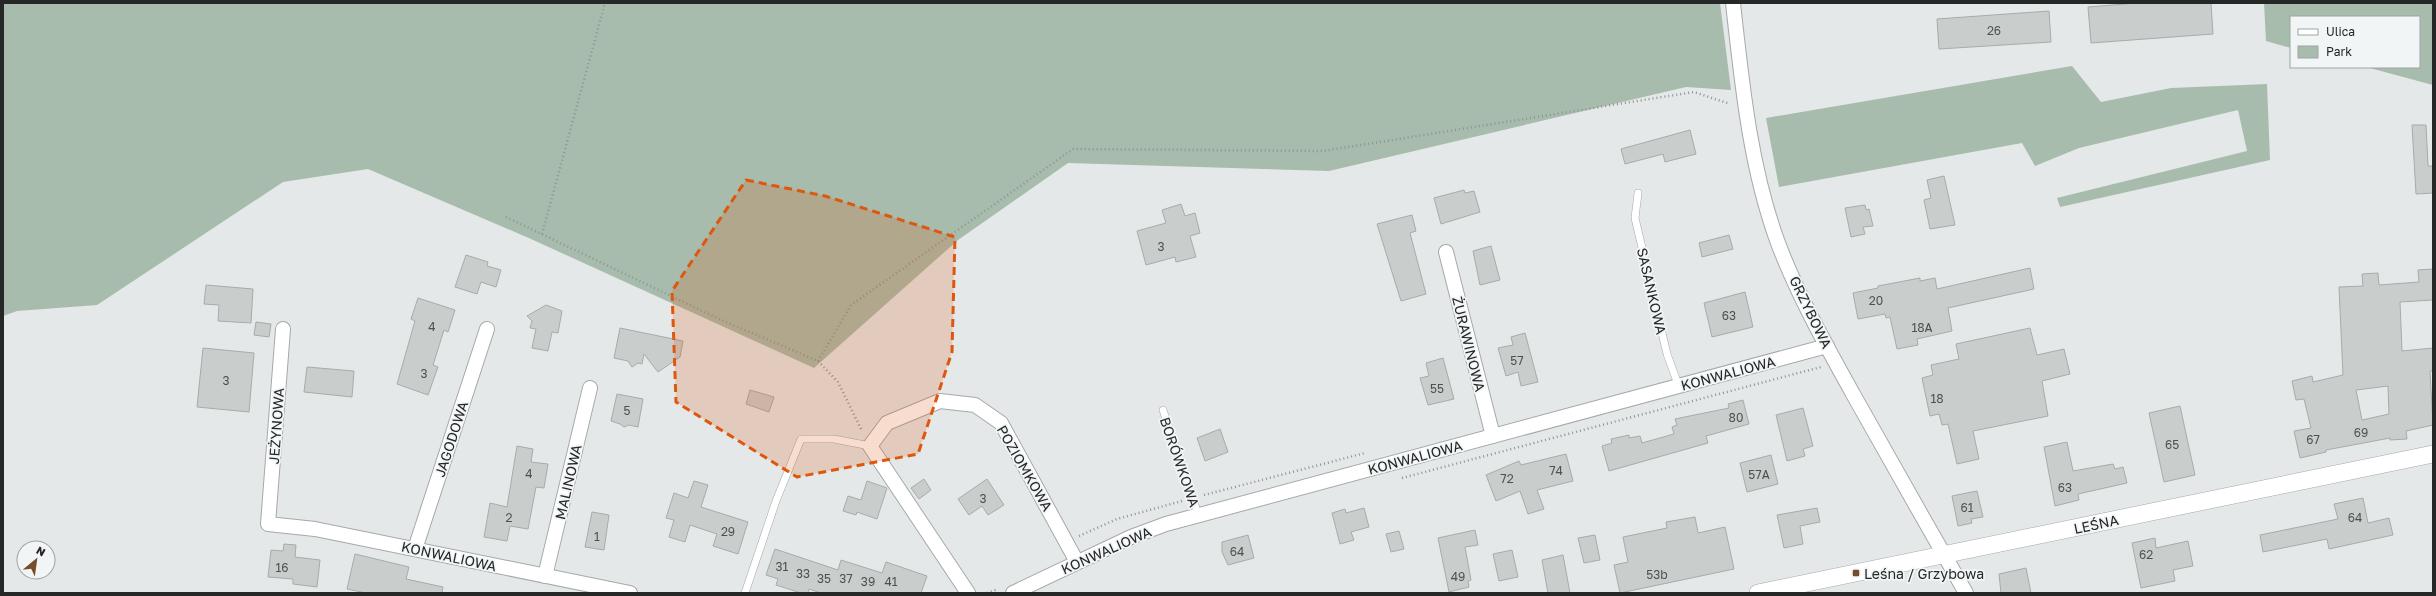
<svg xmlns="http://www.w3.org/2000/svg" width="2436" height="596" font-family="'Golos Text',sans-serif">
<rect width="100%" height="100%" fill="#e4e8e9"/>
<g fill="#a7bcac">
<polygon points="3,3 1720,3 1731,90 1686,87 1329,171 1068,163 958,240 814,368 531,239 368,169 283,182 97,305 17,311 3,316"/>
<polygon points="2264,3 2433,3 2433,85 2366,67 2419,67 2419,17 2291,17 2291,48 2266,41"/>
<polygon points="2072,66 2101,102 2171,88 2267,84 2270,160 2060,207 2057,198 2247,151 2238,110 2079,148 2035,166 2022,143 1779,187 1766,118"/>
</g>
<g fill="#c9cdcc" stroke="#a7abaa" fill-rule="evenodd">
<polygon points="2137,3 2211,3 2213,34 2091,43 2088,7"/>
<polygon points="2049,11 2051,42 1939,49 1937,19"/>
<polygon points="2412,125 2426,125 2428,166 2433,166 2433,193 2416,194"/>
<polygon points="1690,130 1696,154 1665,162 1663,154 1625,164 1621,149"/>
<polygon points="1944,176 1955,225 1930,229 1924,200 1931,198 1927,180"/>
<polygon points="1464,190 1465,193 1474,191 1480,212 1441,224 1434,198"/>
<polygon points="1181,204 1185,216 1195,213 1200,233 1190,236 1196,257 1176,262 1175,257 1146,265 1137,231 1166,223 1162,210"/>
<polygon points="1865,205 1866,210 1869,209 1873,226 1863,227 1865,234 1851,237 1845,208"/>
<polygon points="1412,215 1416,231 1410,233 1426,294 1401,301 1377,224"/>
<polygon points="1729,235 1733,249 1702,257 1699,243"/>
<polygon points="1491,246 1500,280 1480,285 1473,251"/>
<polygon points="466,255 488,262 487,266 501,270 496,287 481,282 477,294 455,287"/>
<polygon points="2030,268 2034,289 1948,308 1952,331 1917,339 1918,345 1897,349 1890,317 1886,318 1885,314 1858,319 1853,293 1878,288 1878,286 1920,278 1920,281 1935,278 1937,289"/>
<path d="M2433 269V300L2400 302 2402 351 2433 348V371H2430L2433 425 2406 431 2407 439 2390 440V438L2326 450V452L2300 458 2294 431 2311 428 2304 399 2296 400 2292 381 2312 376 2313 382 2343 375 2339 287 2363 286 2362 274 2378 273 2379 285 2419 282 2418 270ZM2388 386 2389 414 2362 420 2356 390Z"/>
<polygon points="206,285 253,289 251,323 218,321 219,305 204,304"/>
<polygon points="1745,292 1753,327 1712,337 1704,303"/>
<polygon points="418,298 455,310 448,332 444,330 433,365 438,367 428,395 397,384 415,321 411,319"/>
<polygon points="546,305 562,311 558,333 552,332 548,351 532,348 536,329 530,328 532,321 527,316"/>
<polygon points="256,322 271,324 269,337 254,335"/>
<polygon points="620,328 683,341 680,357 658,372 644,354 642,364 638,363 632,367 628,361 614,358"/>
<polygon points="2030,328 2037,355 2064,349 2070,374 2042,381 2048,416 1973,431 1979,459 1957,464 1948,424 1942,425 1939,414 1930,416 1922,378 1933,375 1931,365 1959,359 1956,344"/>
<polygon points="1525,333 1538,382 1521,386 1518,372 1506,376 1498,348 1513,345 1511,337"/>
<polygon points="203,348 254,353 249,412 197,407"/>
<polygon points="1443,358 1454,399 1428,405 1420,378 1429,376 1426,363"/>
<polygon points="307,367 354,371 352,397 304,392"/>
<polygon points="750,390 774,397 769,412 746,404"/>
<polygon points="617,394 643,399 638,427 629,425 624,427 620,424 611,421"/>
<polygon points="1743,400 1749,424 1706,436 1708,443 1609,471 1602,446 1612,443 1611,439 1629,435 1629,438 1640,436 1642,443 1674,434 1672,427 1677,425 1675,419 1729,408 1728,404"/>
<polygon points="2180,406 2195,475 2164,482 2149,413"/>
<polygon points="1803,408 1813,446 1803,449 1805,456 1787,461 1776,415"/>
<polygon points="1220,429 1228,452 1205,461 1197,438"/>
<polygon points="2067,442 2073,471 2113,464 2115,469 2123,467 2127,483 2078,494 2079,500 2055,506 2044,447"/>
<polygon points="517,446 533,449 531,462 548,464 544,488 536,487 528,529 510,526 507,541 484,537 490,503 507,507"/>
<polygon points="1566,454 1573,481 1537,490 1544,509 1528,514 1520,491 1496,501 1486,475 1519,461 1521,465"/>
<polygon points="1771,455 1778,484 1747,492 1740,463"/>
<polygon points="924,479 931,490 919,499 911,488"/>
<polygon points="987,479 1004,505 988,515 982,506 969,515 958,499"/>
<polygon points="694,481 708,485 701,507 748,522 738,554 713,546 717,534 690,525 685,542 669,537 674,520 666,518 674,493 688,498"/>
<polygon points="867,481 887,488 877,519 857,512 856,515 843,511 848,496 861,500"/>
<polygon points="1977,491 1983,517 1971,519 1972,523 1958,526 1952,496"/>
<polygon points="2363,498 2368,523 2389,518 2393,535 2329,549 2327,539 2263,552 2260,535 2338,519 2334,504"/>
<polygon points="1364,508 1369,527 1351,532 1354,540 1340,544 1332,513 1345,509 1346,513"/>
<polygon points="1817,508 1820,522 1800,526 1803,544 1784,548 1777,515"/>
<polygon points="592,512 609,515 604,550 585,547"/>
<polygon points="1695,517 1698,533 1725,527 1734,569 1620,593 1614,565 1628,562 1623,537 1667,528 1666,522"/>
<polygon points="1475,530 1478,545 1465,547 1471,580 1468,581 1469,587 1449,592 1438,538"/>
<polygon points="1399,531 1404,549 1391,552 1386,534"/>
<polygon points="1248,535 1254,558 1228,565 1222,552 1222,542"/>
<polygon points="1595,535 1600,560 1584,563 1578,538"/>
<polygon points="2155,538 2156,548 2188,541 2193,566 2173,570 2175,581 2141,588 2132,543"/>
<polygon points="284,544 296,545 295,557 320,560 317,587 293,584 293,579 268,577 271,550 283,551"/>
<polygon points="775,549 838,570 841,560 882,573 886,562 927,576 921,593 821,593 809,589 808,593 801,593 776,585 778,579 766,575"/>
<polygon points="1512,550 1518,577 1499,581 1493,554"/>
<polygon points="355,554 409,567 406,579 443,587 442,593 366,593 347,589"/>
<polygon points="1563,555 1570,593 1548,593 1542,560"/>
<polygon points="2026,568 2031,593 2001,593 1999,574"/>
</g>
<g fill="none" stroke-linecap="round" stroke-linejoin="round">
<defs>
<g id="service">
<polyline points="1638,193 1635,218 1667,354 1679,387"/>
<polyline points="1163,410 1198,514"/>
<polyline points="745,593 776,501 801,439 834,439 870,446"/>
</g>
<g id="minor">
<path d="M1733 3C1742 84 1750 167 1778 243 1798 296 1826 345 1853 394 1890 460 1928 527 1966 593"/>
<polyline points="1446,252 1493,436"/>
<polyline points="283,329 268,524 315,529 630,593"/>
<polyline points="415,549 487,329"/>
<polyline points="545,576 590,388"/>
<polyline points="968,593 870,446 887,423 940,401 975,405 1001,423 1077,562"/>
<polyline points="1013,593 1131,537 1166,524 1827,346"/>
</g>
<polyline id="tertiary" points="1758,593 2433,454"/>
</defs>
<use href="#service" stroke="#a5a9aa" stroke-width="8"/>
<use href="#minor" stroke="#a5a9aa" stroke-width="16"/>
<use href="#tertiary" stroke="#a5a9aa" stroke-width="18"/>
<g stroke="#8f9393" stroke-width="2.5" stroke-dasharray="1 3" stroke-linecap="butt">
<polyline points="506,217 719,319 818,361 838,382 862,431"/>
<polyline points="542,234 605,3"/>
<polyline points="818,361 851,305 1073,149 1323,151 1694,92 1730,104"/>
<polyline points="1402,478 1821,367"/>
<polyline points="1204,495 1365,453"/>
<polyline points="1079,536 1117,519 1182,501"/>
<polyline points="987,593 998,589"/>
</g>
<use href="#service" stroke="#fff" stroke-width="7"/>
<use href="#minor" stroke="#fff" stroke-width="14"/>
<use href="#tertiary" stroke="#fff" stroke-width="17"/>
</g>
<path fill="#de570d" fill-opacity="0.2" stroke="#de570d" stroke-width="3" stroke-dasharray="8 5" stroke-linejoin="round" d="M746 180 825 196 955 237 952 352 918 454 797 477 676 402 672 291Z"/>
<rect fill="#754f2c" stroke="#f1f5f6" stroke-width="1.5" x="1852" y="569" width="8" height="8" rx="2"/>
<g text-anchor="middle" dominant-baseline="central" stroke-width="3.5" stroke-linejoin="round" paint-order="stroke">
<g font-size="12" fill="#4f5151">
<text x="1994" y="30">26</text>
<text x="1161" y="246">3</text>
<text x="1876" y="300">20</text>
<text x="1729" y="315">63</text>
<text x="432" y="326">4</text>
<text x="1922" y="327">18A</text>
<text x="1517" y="360">57</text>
<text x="424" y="373">3</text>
<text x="226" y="380">3</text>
<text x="1437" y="388">55</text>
<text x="1937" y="398">18</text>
<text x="627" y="410">5</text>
<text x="1736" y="417">80</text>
<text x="2361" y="432">69</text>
<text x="2313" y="439">67</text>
<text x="2172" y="444">65</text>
<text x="1556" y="470">74</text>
<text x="529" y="473">4</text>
<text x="1759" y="474">57A</text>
<text x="1507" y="478">72</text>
<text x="2065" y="487">63</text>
<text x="983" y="498">3</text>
<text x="1967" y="507">61</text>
<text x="509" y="517">2</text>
<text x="2355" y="517">64</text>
<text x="728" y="531">29</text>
<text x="597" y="536">1</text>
<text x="1237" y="551">64</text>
<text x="2146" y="554">62</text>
<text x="782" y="566">31</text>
<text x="282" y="567">16</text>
<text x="803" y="573">33</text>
<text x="1657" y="574">53b</text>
<text x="1458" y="576">49</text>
<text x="824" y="578">35</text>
<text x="846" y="578">37</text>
<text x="868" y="581">39</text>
<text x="891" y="581">41</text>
</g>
<g font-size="14" fill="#262828" stroke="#f1f5f6">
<text transform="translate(1652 291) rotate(77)">SASANKOWA</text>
<text transform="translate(1811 312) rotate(64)">GRZYBOWA</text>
<text transform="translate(1469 344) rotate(76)">ŻURAWINOWA</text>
<text transform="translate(1728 373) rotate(-15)">KONWALIOWA</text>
<text transform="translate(276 426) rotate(-86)">JEŻYNOWA</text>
<text transform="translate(451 439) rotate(-72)">JAGODOWA</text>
<text transform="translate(1415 457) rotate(-15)">KONWALIOWA</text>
<text transform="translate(1180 462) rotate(71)">BORÓWKOWA</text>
<text transform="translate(1025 468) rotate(60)">POZIOMKOWA</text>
<text transform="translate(568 482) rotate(-77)">MALINOWA</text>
<text transform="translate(2096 524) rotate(-12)">LEŚNA</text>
<text transform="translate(1106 550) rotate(-24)">KONWALIOWA</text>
<text transform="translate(449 556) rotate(12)">KONWALIOWA</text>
</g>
<g font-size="14" fill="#262828" stroke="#f1f5f6" text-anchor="start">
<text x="1864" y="573">Leśna / Grzybowa</text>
</g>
</g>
<rect width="2436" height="596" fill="none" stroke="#262828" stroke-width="8"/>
<rect x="2290" y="16" width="130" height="52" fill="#f1f5f6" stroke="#a0a3a4"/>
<rect x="2298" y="29" width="20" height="6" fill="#ffffff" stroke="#a0a3a4"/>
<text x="2326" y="36" font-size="12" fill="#262828">Ulica</text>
<rect x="2298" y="46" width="20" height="12" fill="#a7bcac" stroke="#a0a3a4"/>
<text x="2326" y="56" font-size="12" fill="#262828">Park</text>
<g transform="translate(36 560) rotate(29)"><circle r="19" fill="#f1f5f6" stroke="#a0a3a4"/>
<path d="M0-3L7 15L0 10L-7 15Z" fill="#754f2c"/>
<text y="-6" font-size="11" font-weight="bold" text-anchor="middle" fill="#262828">N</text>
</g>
</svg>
